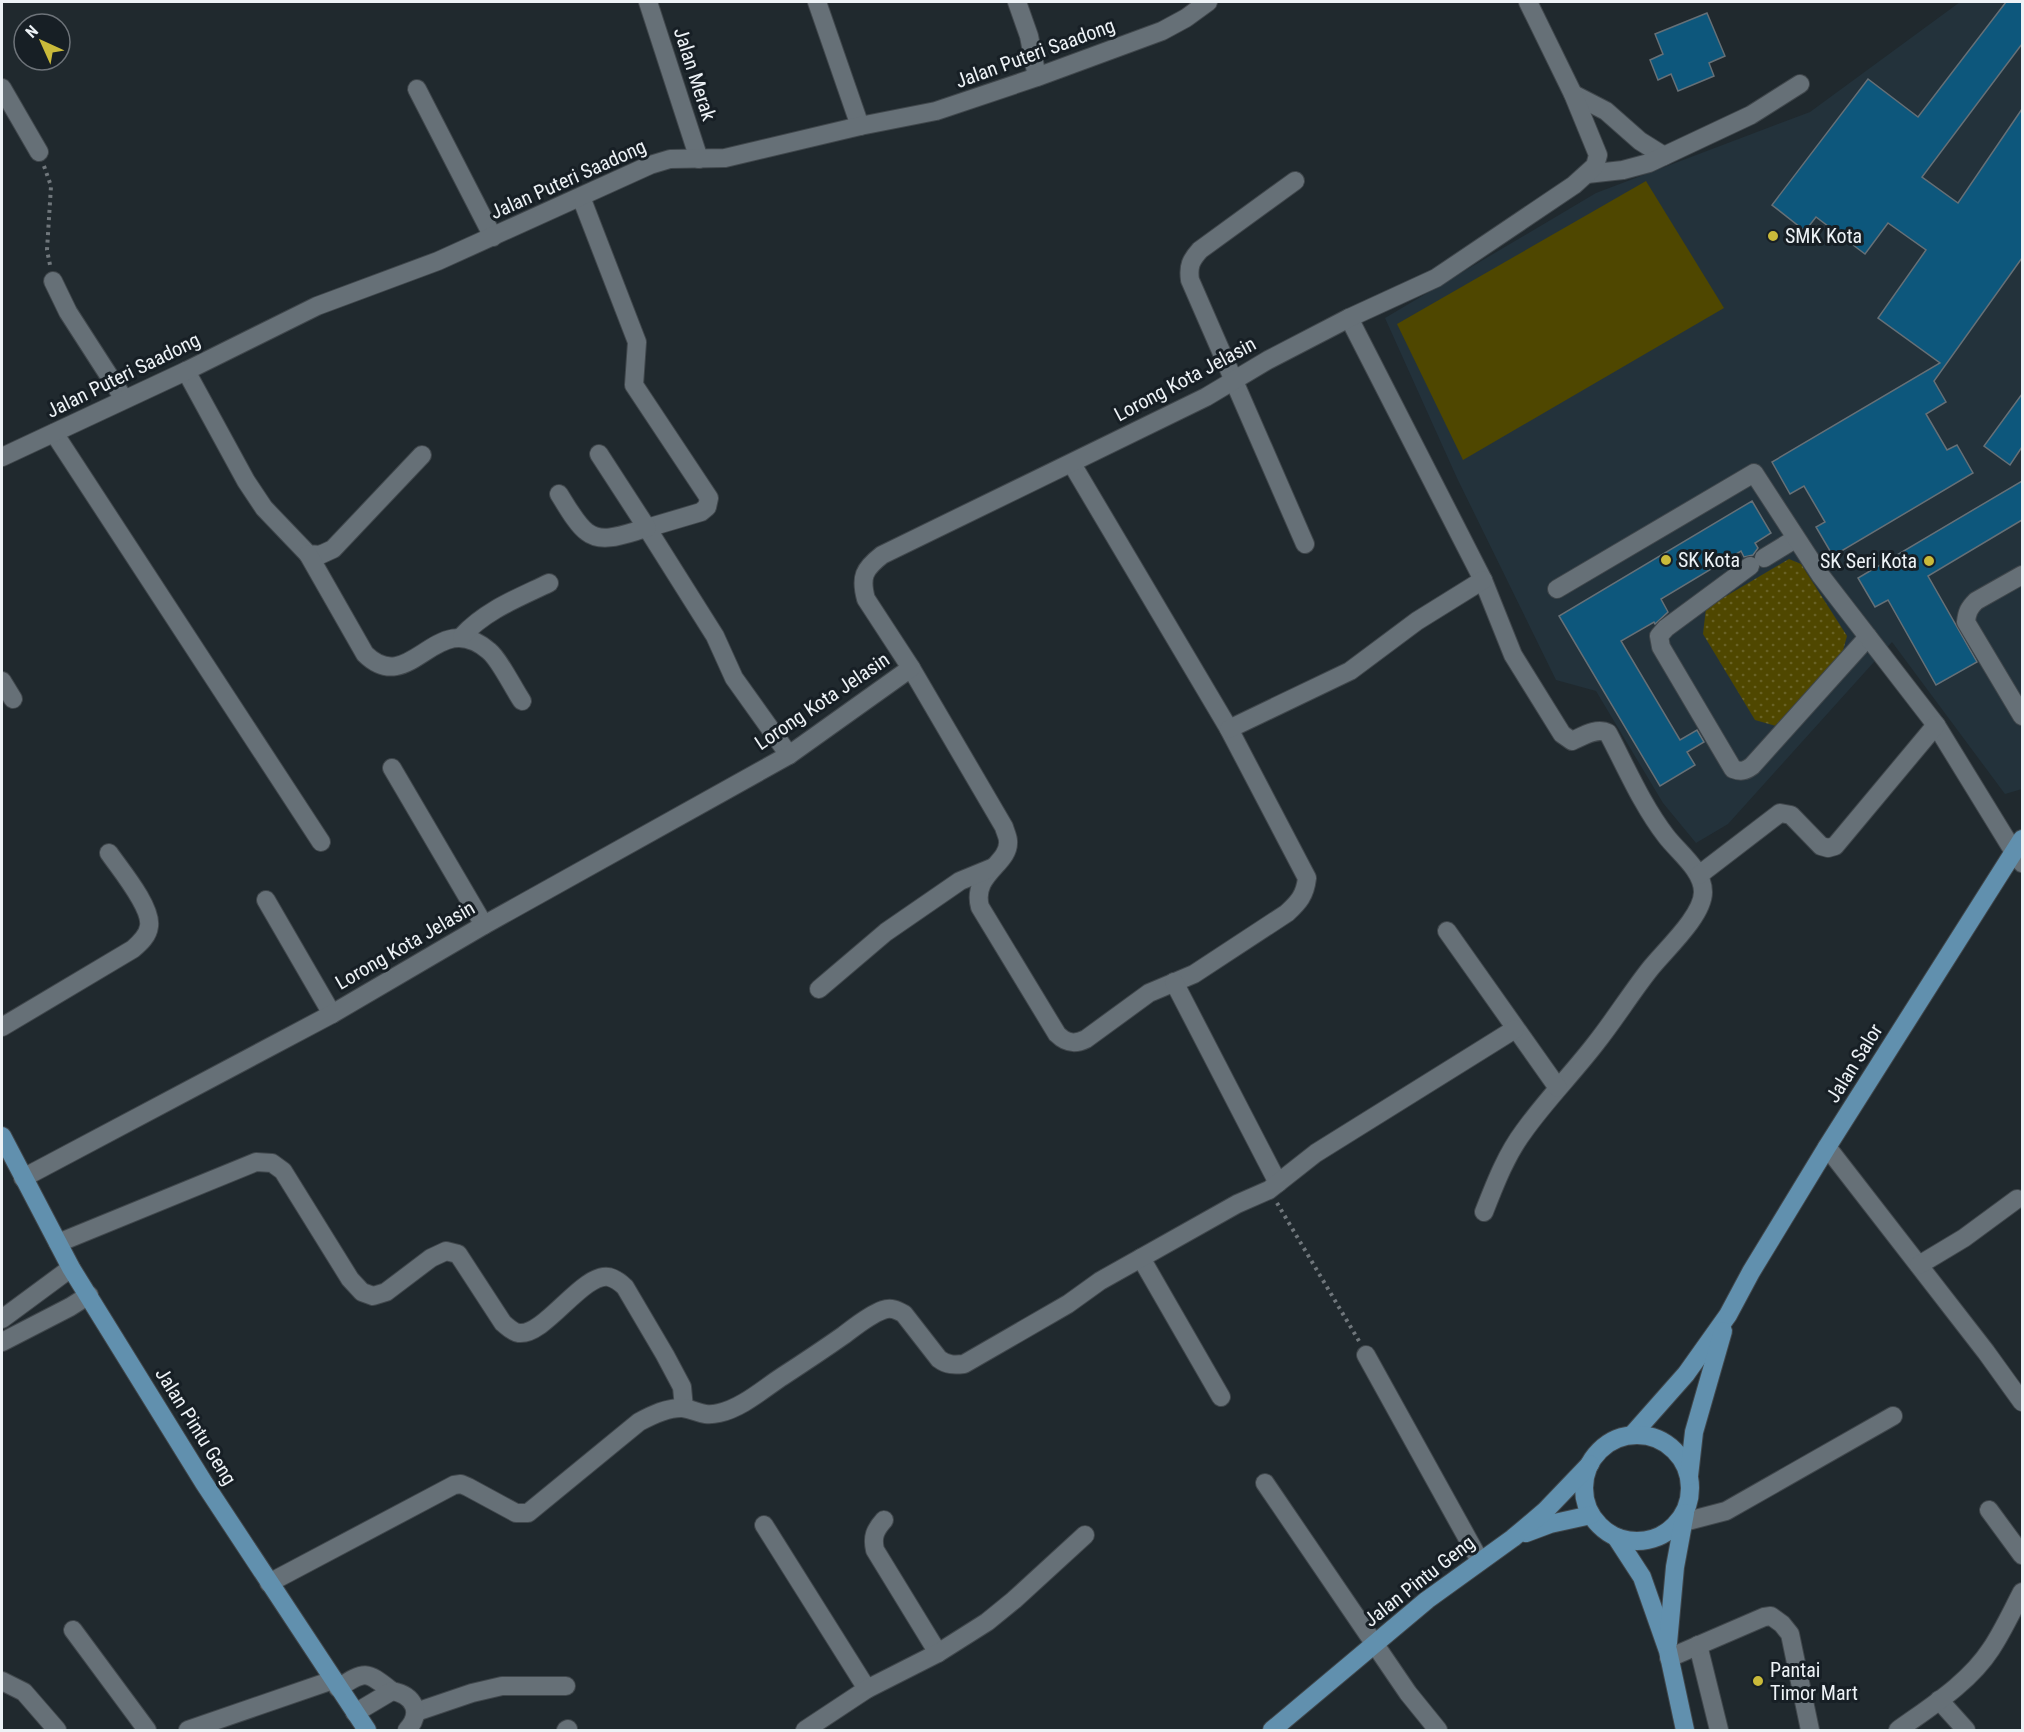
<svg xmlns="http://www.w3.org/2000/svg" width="2024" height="1732" font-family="'Roboto Condensed',sans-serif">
<defs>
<pattern id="green-dots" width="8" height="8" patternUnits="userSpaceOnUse" patternTransform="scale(1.5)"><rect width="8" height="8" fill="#4f4700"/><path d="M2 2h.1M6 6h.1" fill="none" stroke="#696226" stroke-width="1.8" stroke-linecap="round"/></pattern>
</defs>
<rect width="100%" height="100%" fill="#20292e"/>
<polygon fill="#23323b" points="1960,2 2022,2 2022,789 2005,794 1892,642 1728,824 1696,843 1663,803 1596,691 1556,680 1457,478 1385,318 1596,193 1810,112"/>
<polygon fill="url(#green-dots)" points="1789,559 1801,564 1847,636 1842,654 1776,726 1755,720 1703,634 1706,608"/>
<polygon fill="#4f4700" points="1646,181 1724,308 1463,460 1397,324"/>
<g fill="#0d577c" stroke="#667077" stroke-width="1.5">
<polygon points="2006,2 2022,2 2022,44 1922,177 1958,203 2022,109 2022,258 1934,381 1946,402 1926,414 1947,450 1957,445 1973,473 1833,556 1816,527 1825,522 1804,486 1790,494 1772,462 1940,363 1878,318 1926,250 1888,223 1865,254 1816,217 1805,231 1772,205 1868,79 1918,117"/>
<polygon points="1707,13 1725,56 1709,63 1714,76 1678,91 1671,74 1658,80 1650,60 1663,54 1655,34"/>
<polygon points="2022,394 2022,447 2010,465 1984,446"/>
<polygon points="2022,481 2022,520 1928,576 1977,662 1936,685 1888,600 1875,607 1858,578"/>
<polygon points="1752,501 1771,533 1755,543 1758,548 1753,555 1744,557 1741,551 1661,599 1668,612 1655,624 1654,622 1621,641 1680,740 1697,730 1704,742 1687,752 1695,765 1660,786 1559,616"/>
</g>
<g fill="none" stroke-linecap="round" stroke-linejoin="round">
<defs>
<g id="minor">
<polyline points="648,2 699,159"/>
<polyline points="817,2 860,126"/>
<polyline points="1017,2 1029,36 1037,77"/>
<polyline points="2,88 39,152"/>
<polyline points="417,89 493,237"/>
<polyline points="1573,94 1606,111 1640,141 1664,156"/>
<polyline points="1587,174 1623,170 1649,163 1751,115 1800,84"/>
<path d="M1295 181 1200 250C1191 260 1188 266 1190 280L1305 544"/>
<polyline points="581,197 637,342 634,385 709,498 707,507 701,512 647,528 715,636 734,678 789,755"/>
<polyline points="53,281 68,312 124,399"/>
<path d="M1349 318 1483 580 1513 655 1562 734 1572 741C1583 736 1597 727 1608 733 1626 767 1642 805 1666 836 1678 852 1703 870 1703 892 1703 916 1665 950 1650 969 1631 993 1615 1019 1596 1043 1573 1073 1546 1100 1524 1131 1506 1155 1495 1184 1484 1212"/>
<polyline points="186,371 246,481 264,508 308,554 320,555 333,549 422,455"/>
<polyline points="54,433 321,842"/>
<polyline points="2,457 186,371 317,306 438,261 650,165 670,159 725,158 860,126 936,111 1037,77 1162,31 1186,18 1208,2"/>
<path d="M559 494C566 505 577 525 587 532 603 545 630 532 647 528L599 454"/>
<path d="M308 554 365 654C411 699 436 605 489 651 500 660 513 688 522 701"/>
<polyline points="1764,558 1795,539"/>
<path d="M1750 566 1666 628 1659 636 1661 647 1733 769C1741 772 1745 771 1752 766L1868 637"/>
<path d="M2022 575 1976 601C1969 608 1967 612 1966 622L2022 716"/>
<polyline points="1557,589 1754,473 1821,576 1936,725 2014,852 2022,863"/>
<path d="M462 636C486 610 518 598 549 583"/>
<path d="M911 668 1004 827C1005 831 1008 837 1008 841 1010 864 971 874 980 907L1057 1034C1066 1043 1074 1045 1086 1039L1149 993 1194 974 1287 913C1299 902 1305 895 1307 878L1229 729 1072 464"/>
<polyline points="2,681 13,699"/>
<polyline points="1229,729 1350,671 1417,621 1483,580"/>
<polyline points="392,768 484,925"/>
<polyline points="1699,875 1780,813 1791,815 1821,846 1828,848 1835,846 1936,725"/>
<polyline points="266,900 332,1014"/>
<polyline points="1447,931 1558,1088"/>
<polyline points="1174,982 1278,1183"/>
<polyline points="819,989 886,932 960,881 994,867"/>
<path d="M2 1027 133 949C140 943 148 936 149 926 152 907 120 869 109 853"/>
<polyline points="1827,1147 1986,1352 2022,1402"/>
<path d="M23 1178 332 1014 484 925 789 755 911 668 866 599C860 577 864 569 882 555L1206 397 1268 360 1349 318 1436 278 1574 185 1595 166 1598 155 1573 94 1528 2"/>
<path d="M58 1243 256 1162 272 1163 283 1171 350 1279 362 1292 373 1296 386 1292 431 1258 446 1251 458 1254 503 1323C508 1327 512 1332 519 1333 545 1336 583 1272 609 1277 616 1279 621 1283 625 1287L665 1355 682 1387 684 1408"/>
<polyline points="1141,1258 1221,1397"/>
<polyline points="1919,1265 1964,1238 2017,1199"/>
<polyline points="2,1319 71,1268"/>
<polyline points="2,1342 70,1307 89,1295"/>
<polyline points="1366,1355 1480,1561"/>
<polyline points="1265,1483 1408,1693 1438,1730"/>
<polyline points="1989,1510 2022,1555"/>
<path d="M884 1520C875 1530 872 1537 875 1550L938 1653"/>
<polyline points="1684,1522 1726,1511 1893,1416"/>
<polyline points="764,1525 867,1689"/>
<path d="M269 1583 454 1485 461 1484 468 1487 516 1513H528L639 1422C652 1415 668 1407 683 1408 697 1410 702 1417 719 1413 742 1408 763 1389 783 1376 803 1363 824 1349 844 1335 856 1326 869 1315 883 1310 891 1307 897 1310 904 1314L939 1359C947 1365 954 1365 964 1364L1068 1304 1100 1281 1237 1204 1269 1190 1316 1153 1515 1029"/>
<polyline points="73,1630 147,1730"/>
<polyline points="1698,1645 1719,1730"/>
<polyline points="1669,1658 1764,1617 1771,1616 1782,1624 1790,1634 1810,1730"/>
<polyline points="2,1681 24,1692 57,1730"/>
<path d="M338 1688C366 1670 366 1671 392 1691"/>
<polyline points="1939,1700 1966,1730"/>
<polyline points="416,1712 472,1693 502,1686 566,1686"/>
<path d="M355 1713 392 1691C414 1695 423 1713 407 1730"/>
<polyline points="188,1730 333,1680"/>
<polyline points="566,1730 568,1729"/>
<polyline points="805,1730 867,1689 938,1653 987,1622 1014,1600 1085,1535"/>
<path d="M1898 1730C1930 1707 1969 1683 1991 1649 2003 1631 2012 1611 2022 1592"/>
</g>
<g id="major">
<polyline points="2,1136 71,1268 204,1483 367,1730"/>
<polyline points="1632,1435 1686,1374 1728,1315 1751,1272 1827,1147 2022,839"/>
<circle cx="1637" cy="1488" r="53"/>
<polyline points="1689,1476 1694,1432 1723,1331"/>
<polyline points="1526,1533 1550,1524 1591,1515"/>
<polyline points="1616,1537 1642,1577 1668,1651 1685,1730"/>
<polyline points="1668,1643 1675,1567 1685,1513"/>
<polyline points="1272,1730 1427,1600 1513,1538 1545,1511 1590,1464"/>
</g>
</defs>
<use href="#minor" stroke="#40474c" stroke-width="20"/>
<use href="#major" stroke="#40474c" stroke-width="20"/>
<g stroke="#70777c" stroke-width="4" stroke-dasharray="3 4.5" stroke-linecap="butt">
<polyline points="44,166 51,186 47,250 50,265"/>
<polyline points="1277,1203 1359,1341"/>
</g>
<use href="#minor" stroke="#667077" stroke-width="18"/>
<use href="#major" stroke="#6190ae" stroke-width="18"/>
</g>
<g fill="#caba3a" stroke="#171f25" stroke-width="2">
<circle cx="1773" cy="236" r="6"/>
<circle cx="1666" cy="560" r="6"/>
<circle cx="1929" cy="561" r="6"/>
<circle cx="1758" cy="1681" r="6"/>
</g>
<g text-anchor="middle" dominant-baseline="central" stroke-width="6" stroke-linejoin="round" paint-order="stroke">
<g font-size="20" fill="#edf2f6" stroke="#171f25">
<text transform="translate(1035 53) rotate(-20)">Jalan Puteri Saadong</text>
<text transform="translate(695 74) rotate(72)">Jalan Merak</text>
<text transform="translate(568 179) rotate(-24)">Jalan Puteri Saadong</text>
<text transform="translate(123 375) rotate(-26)">Jalan Puteri Saadong</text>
<text transform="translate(1185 379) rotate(-28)">Lorong Kota Jelasin</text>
<text transform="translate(822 701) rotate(-34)">Lorong Kota Jelasin</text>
<text transform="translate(405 945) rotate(-30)">Lorong Kota Jelasin</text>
<text transform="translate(1854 1063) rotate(-58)">Jalan Salor</text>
<text transform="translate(196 1426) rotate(58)">Jalan Pintu Geng</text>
<text transform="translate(1419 1581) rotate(-38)">Jalan Pintu Geng</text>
</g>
<g font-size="20" fill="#edf2f6" stroke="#171f25" text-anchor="start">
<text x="1785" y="236">SMK Kota</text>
<text x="1678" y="560">SK Kota</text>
<text x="1917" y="561" text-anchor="end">SK Seri Kota</text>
<text x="1770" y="1670">Pantai<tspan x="1770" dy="23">Timor Mart</tspan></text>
</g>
</g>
<rect width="2024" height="1732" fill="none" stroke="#edf2f6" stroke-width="6"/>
<g transform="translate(42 42) rotate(315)"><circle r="28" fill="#171f25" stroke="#6d7379" stroke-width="1.5"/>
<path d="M0-4.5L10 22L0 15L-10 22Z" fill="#caba3a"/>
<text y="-9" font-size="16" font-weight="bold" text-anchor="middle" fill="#edf2f6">N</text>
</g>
</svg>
